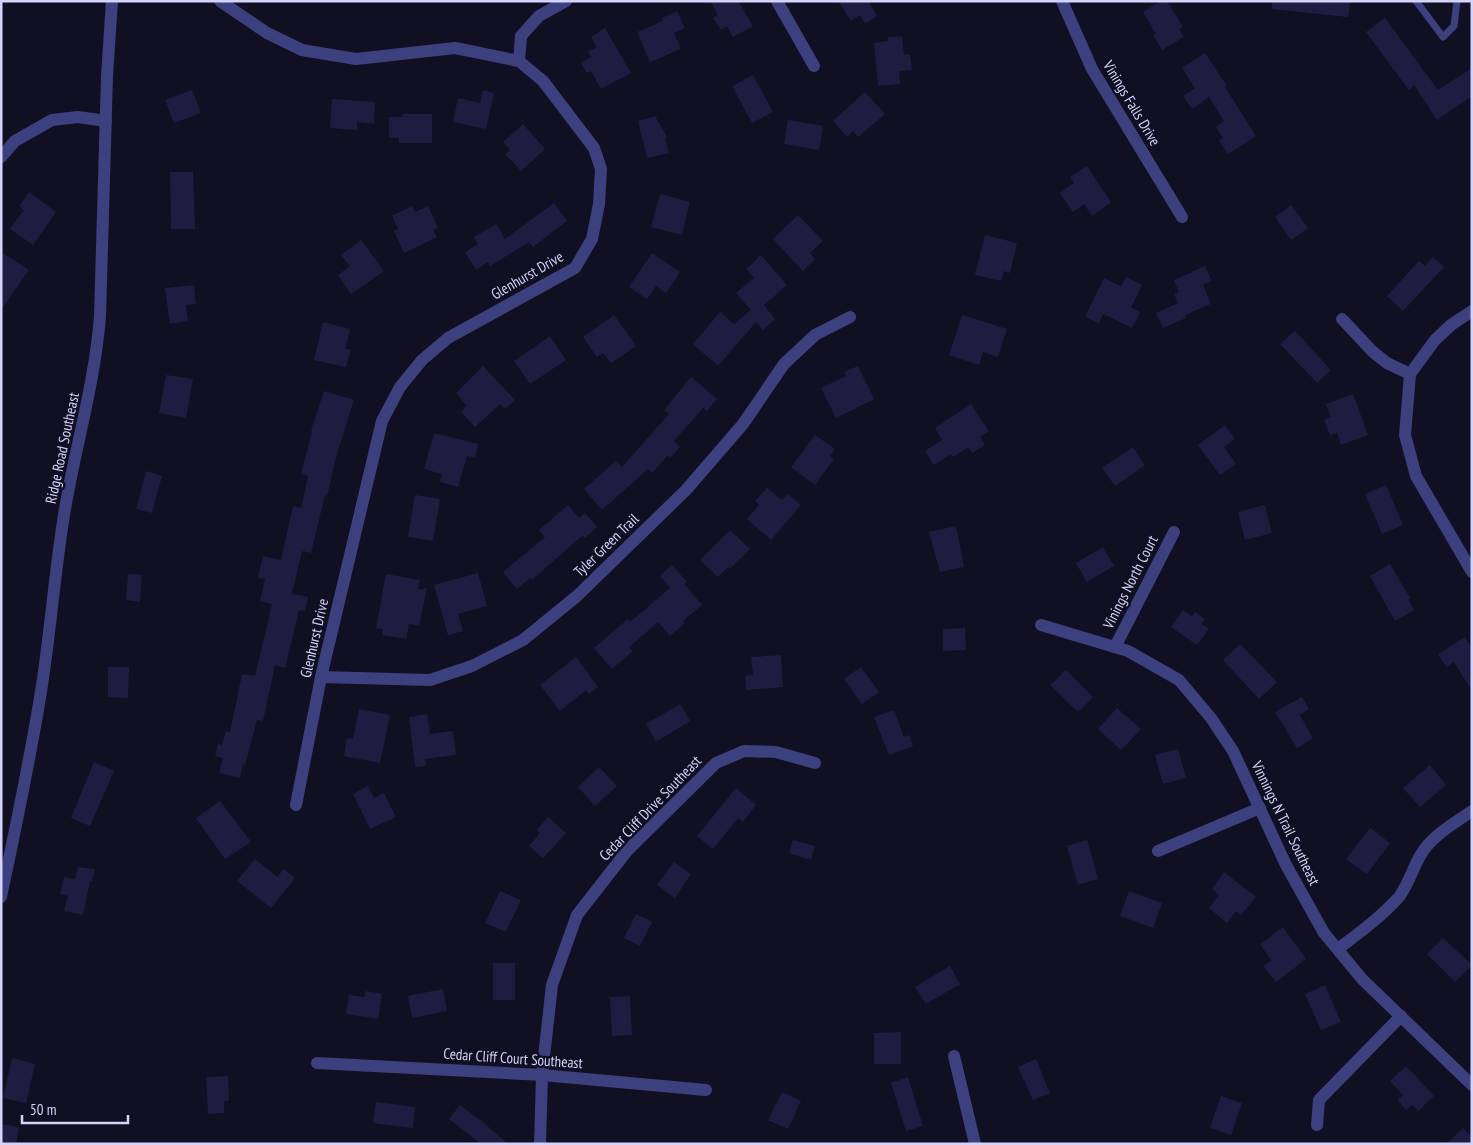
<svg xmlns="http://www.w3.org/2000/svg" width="1473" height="1145" font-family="'PT Sans Narrow',sans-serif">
<rect width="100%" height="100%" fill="#110f22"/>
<g fill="#201c41">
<polygon points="710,1 738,1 753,26 733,37 727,26 721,30 713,18 718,15"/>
<polygon points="838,1 868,1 877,16 865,24 860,15 851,21"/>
<polygon points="1161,1 1167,1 1183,27 1179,29 1184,37 1162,50 1153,35 1156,34 1143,12"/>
<polygon points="1272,1 1350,1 1348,17 1272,9"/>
<polygon points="677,11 685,28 674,33 681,49 650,62 637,32 663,21 662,18"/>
<polygon points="1385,18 1438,90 1472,68 1472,96 1437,120 1414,85 1409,90 1366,32"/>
<polygon points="605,28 631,73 601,89 591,71 587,73 581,63 591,57 588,52 597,47 591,37"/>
<polygon points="902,36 904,55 910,54 912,70 899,71 900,84 878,86 874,43 888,41 888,37"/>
<polygon points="1205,53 1227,86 1225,87 1256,136 1228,154 1219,140 1223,138 1216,127 1224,121 1209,97 1192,109 1183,96 1195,88 1182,68"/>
<polygon points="753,75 773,112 752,123 732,86"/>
<polygon points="192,90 201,113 174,123 165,100"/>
<polygon points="483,90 494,93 486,129 453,122 458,98 480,103"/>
<polygon points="865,92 885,114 858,137 853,131 847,137 833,121"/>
<polygon points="332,99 375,102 374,124 357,122 357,130 330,128"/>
<polygon points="403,114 432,114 432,143 399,143 399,138 389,138 389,117 403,117"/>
<polygon points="655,116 667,137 665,138 669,153 647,158 638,121"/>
<polygon points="788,120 823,126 819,150 784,144"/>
<polygon points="523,124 545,149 521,171 505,154 510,150 503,142"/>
<polygon points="1087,166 1111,202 1092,216 1084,204 1073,212 1060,193 1074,183 1070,177"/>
<polygon points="170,172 193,172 195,229 171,229"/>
<polygon points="29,192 56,212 33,245 10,229 24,210 19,206"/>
<polygon points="660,194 690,202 682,235 651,227"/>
<polygon points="554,203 567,221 533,247 529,242 490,266 488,262 476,270 465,252 478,244 474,237 496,224 505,239"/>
<polygon points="1291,205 1308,228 1291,240 1275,217"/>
<polygon points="412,206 415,212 428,206 438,228 433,230 437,237 404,253 394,231 398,229 392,216"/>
<polygon points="798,215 823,241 810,253 815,259 803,271 773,239"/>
<polygon points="985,235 1017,243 1010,273 1004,271 1001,281 975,275"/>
<polygon points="361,240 384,271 351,294 338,275 350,266 341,255"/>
<polygon points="1,252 29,270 1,310"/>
<polygon points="652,253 680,272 666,293 656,286 647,299 629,287"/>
<polygon points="761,255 787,285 764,305 775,319 763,330 756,322 718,366 693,344 720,312 734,324 751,310 736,293 754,278 746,269"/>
<polygon points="1433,257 1444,267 1403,311 1387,296 1419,261 1425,266"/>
<polygon points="1205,266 1212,281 1203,285 1211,304 1185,315 1186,318 1163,328 1156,313 1178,303 1174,294 1179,292 1174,280"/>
<polygon points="1126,277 1142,285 1131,307 1140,312 1132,328 1103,314 1099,323 1085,317 1104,278 1121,286"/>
<polygon points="194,285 196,304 186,305 188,321 170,324 165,288"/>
<polygon points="614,315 636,346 611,363 603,353 597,357 583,337"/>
<polygon points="962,315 1007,329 998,357 983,352 979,365 949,355"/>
<polygon points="323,322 350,329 345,349 351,350 346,367 314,360"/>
<polygon points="1295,331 1331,370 1317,383 1280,344"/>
<polygon points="550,336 566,360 530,384 514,361"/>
<polygon points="483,366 515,400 505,409 500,404 475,427 461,412 467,406 456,393"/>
<polygon points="858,366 874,399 836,418 821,388 846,376 844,372"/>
<polygon points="166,375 193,379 186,418 159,413"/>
<polygon points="691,377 717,399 707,411 703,408 674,441 680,447 670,458 668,455 652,473 648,469 602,510 584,489 616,461 622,467 669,414 664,410"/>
<polygon points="324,391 354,400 337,454 327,496 325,495 311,553 302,551 292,594 308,597 305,611 299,610 285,668 275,665 263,721 257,720 245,765 243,764 240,778 219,773 223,758 215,756 218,744 222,745 226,731 230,732 242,674 255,676 272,604 260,601 265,579 258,578 263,556 281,560 293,506 301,508 308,476 301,474 312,431 311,430"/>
<polygon points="1353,394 1368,435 1341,445 1337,433 1330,435 1324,420 1331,417 1326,404"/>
<polygon points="971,404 989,431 980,437 985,445 972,453 968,447 953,457 951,454 934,465 925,451 942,440 935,428"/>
<polygon points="1225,425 1235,439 1224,447 1236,464 1220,475 1198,445"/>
<polygon points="434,433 478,444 475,458 467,456 458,487 440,482 442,474 424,469"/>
<polygon points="815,435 835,449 830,456 834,459 815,485 791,467"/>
<polygon points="1133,447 1145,465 1115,486 1102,468"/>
<polygon points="146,471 162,476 152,513 136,509"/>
<polygon points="1386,485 1403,525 1382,534 1365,494"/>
<polygon points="767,488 782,500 788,494 801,505 771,540 747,519 759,505 755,501"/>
<polygon points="415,495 440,499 433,541 408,537"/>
<polygon points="568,505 579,518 585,513 597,527 585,538 583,535 532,580 530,578 517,589 503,572 545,537 539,530"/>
<polygon points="1265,505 1272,533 1245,540 1238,512"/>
<polygon points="956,526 964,567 940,572 929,532"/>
<polygon points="730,530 750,549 730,569 728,567 718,577 700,560"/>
<polygon points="1103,547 1114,566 1087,582 1076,563"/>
<polygon points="1390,564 1410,598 1408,599 1414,610 1395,621 1370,576"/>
<polygon points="672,565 687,582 684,584 702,605 683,621 685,623 670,636 658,622 629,647 633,651 612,669 594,648 628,619 630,622 670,588 660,576"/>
<polygon points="478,573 487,606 458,614 463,631 448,635 434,585"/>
<polygon points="128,574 142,575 140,602 126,600"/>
<polygon points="386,574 420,580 418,590 427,588 419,626 409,624 406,639 382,635 383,629 376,628"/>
<polygon points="1183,610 1192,617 1195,612 1205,619 1202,624 1209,629 1197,645 1171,627"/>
<polygon points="965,628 966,650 943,651 943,629"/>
<polygon points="1465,637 1472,649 1472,691 1454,662 1446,667 1438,654"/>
<polygon points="1240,644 1277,682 1259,699 1223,660"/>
<polygon points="781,655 783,687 746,690 745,676 753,675 751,657"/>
<polygon points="576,657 598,687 589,694 586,690 560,711 540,685"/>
<polygon points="108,667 129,667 128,698 108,697"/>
<polygon points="861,667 879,692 862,704 844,679"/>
<polygon points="1066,670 1093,697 1078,712 1050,685"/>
<polygon points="1302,697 1309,709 1300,715 1313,738 1297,748 1275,712"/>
<polygon points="680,704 690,721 656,742 646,724"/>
<polygon points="1117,708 1141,729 1121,750 1098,729"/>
<polygon points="359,709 390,715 380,763 344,756 347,738 353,739"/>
<polygon points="894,710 904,737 909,735 913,746 889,755 874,717"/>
<polygon points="427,714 430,734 453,731 456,755 425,759 426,766 415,767 409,717"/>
<polygon points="1178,749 1186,778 1163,784 1155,755"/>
<polygon points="94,762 114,771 90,826 71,818"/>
<polygon points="1430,765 1446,785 1420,807 1403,788"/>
<polygon points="599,767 617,786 595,806 578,787"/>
<polygon points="368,786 374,798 384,793 396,817 370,829 353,794"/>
<polygon points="736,788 756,805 743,822 738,818 713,849 697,836"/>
<polygon points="220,801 251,842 225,859 196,818"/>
<polygon points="548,817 566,833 543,858 529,846 540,833 537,830"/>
<polygon points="1370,828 1390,843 1367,874 1346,859"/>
<polygon points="793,840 815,846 811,860 789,853"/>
<polygon points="1087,840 1098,879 1078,885 1067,846"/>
<polygon points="255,859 277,877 284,869 295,878 271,908 237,881"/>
<polygon points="674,862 691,874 675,898 657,885"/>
<polygon points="78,867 95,869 92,882 90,881 83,915 64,911 68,895 60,894 64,877 75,879"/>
<polygon points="1224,872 1256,897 1241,915 1236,911 1227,923 1209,908 1219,895 1212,889"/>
<polygon points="500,891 521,900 506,932 485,923"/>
<polygon points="1129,891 1162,903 1153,928 1120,916"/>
<polygon points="636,914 652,922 640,946 624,938"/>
<polygon points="1283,927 1306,959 1276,982 1263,966 1271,960 1260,944"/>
<polygon points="1443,938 1472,965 1455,982 1427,954"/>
<rect x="493" y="963" width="22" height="37"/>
<polygon points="950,966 960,984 926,1004 915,987"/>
<polygon points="1325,985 1341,1022 1321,1030 1305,994"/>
<polygon points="443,989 447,1011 412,1018 408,996"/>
<polygon points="366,991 382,994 378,1019 346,1014 349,995 364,997"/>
<polygon points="630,996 632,1035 612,1036 610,997"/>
<polygon points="901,1032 901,1064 874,1064 874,1033"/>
<polygon points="12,1058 35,1064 26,1103 3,1098"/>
<polygon points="1036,1059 1050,1093 1033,1100 1018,1067"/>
<polygon points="1406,1066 1434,1096 1418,1111 1412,1105 1406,1110 1398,1100 1403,1095 1390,1081"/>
<polygon points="228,1076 229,1101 224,1101 224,1113 208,1114 206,1077"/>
<polygon points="908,1077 923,1126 906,1131 891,1083"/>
<polygon points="782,1092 801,1101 788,1129 768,1120"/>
<polygon points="1221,1096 1242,1103 1231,1135 1210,1128"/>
<polygon points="376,1102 415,1107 413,1128 373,1123"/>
<polygon points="460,1105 484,1123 508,1144 481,1144 449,1119"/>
<polygon points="1,1124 19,1127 16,1144 1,1144"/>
<polygon points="1463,1128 1472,1137 1472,1144 1446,1144"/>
</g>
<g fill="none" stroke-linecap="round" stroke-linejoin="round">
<polyline stroke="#3d407e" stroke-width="7" points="1416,1 1443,37 1454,26 1457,1"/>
<g stroke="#3d407e" stroke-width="12">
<polyline points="220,1 267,33 302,50 356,59 455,48 519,61 543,81 594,148 601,169 599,204 592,239 575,268 448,338 422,360 400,387 382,421 321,677 296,805"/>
<polyline points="777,1 814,66"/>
<polyline points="1062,1 1092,69 1182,217"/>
<polyline points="519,61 521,36 539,16 566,1"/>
<polyline points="1,157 15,141 52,120 78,117 106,121"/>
<polyline points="1472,311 1451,325 1435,340 1410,374 1405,435 1416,476 1472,572"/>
<polyline points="1342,319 1373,352 1387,363 1410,374"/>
<polyline points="1041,625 1128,651 1179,680 1211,718 1233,751 1286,865 1324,933 1362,979 1472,1085"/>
<polyline points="1115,647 1174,532"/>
<polyline points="321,677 430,680 472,666 523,640 577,596 686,490 743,424 784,364 815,335 850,317"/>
<polyline points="1158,851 1260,808"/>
<path d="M1338 949C1359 933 1381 917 1399 897 1409 883 1412 870 1420 856 1430 837 1454 823 1472 811"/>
<polyline points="954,1056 975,1144"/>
<polyline points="317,1063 542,1075 706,1090"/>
<polyline points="1317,1125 1319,1100 1401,1016"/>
<polyline points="540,1144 542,1075 552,985 577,915 627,851 716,763 744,751 776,752 815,763"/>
</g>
<path stroke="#3d407e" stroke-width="12" d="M1 897C16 826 31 756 42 685 51 627 55 568 65 509 76 444 95 382 100 316L107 76 112 1"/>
</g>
<g text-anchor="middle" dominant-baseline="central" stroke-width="5" stroke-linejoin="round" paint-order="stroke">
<g font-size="15" fill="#d4d3fc" stroke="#110f22">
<text transform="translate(1132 103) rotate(59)">Vinings Falls Drive</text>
<text transform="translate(527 275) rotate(-30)">Glenhurst Drive</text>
<text transform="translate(62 448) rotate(-78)">Ridge Road Southeast</text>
<text transform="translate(606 545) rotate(-44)">Tyler Green Trail</text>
<text transform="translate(1130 582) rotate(-63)">Vinings North Court</text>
<text transform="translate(314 638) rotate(-77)">Glenhurst Drive</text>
<text transform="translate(650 808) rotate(-46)">Cedar Cliff Drive Southeast</text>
<text transform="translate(1286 823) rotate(64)">Vinnings N Trail Southeast</text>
<text transform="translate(513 1058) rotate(4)">Cedar Cliff Court Southeast</text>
</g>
</g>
<rect width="1473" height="1145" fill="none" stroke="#d4d3fc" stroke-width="5"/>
<path d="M22 1115v8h106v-8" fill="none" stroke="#d4d3fc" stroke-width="2.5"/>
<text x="30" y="1115" font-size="15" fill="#d4d3fc" stroke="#110f22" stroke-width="4" paint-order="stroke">50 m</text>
</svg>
